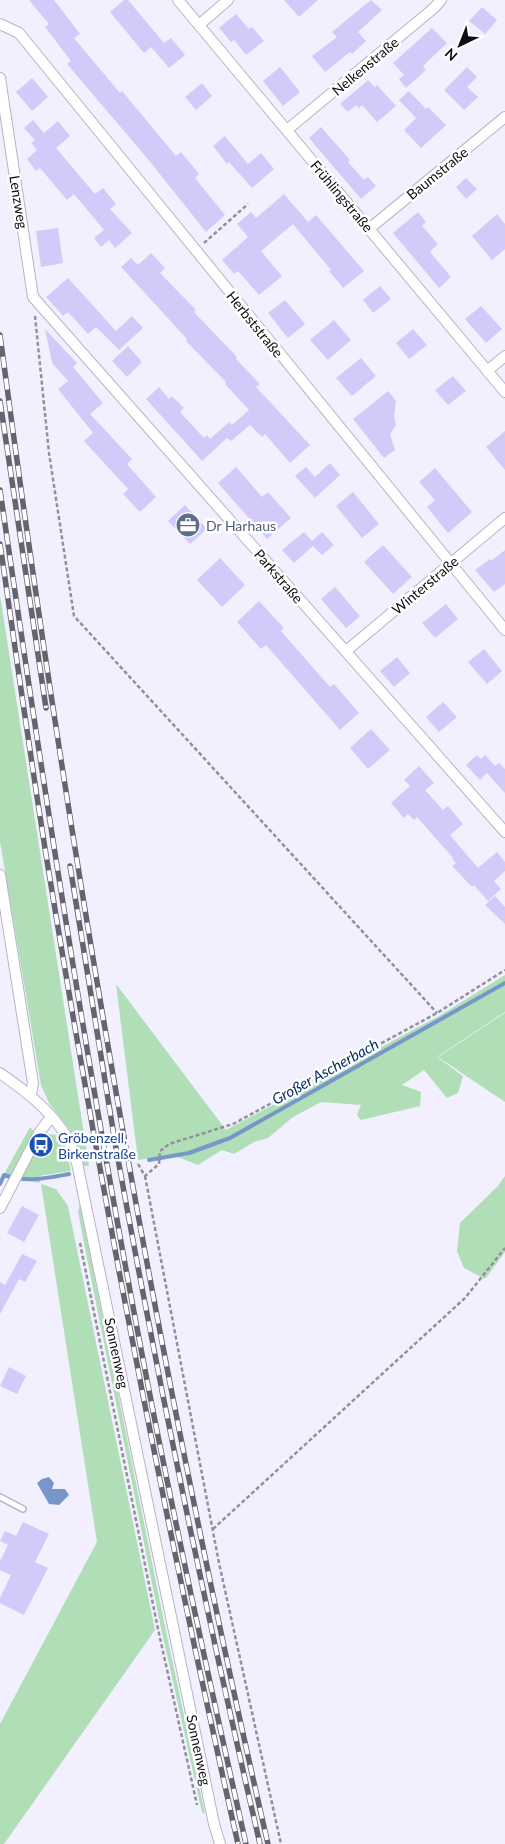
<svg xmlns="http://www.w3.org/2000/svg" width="505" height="1844" font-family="Lato,sans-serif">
<rect width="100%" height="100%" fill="#f2f0ff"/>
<g fill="#b0deb7">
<polygon points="0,595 89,1166 84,1166 70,1130 49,1103 41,1085 0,841"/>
<polygon points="505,975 505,1012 437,1057 463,1076 458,1093 447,1098 424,1070 402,1085 421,1092 420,1106 361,1120 357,1115 361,1105 321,1102 293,1117 268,1138 254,1142 234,1154 222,1150 198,1165 173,1155 138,1160 116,984 226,1130 439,1016"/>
<polygon points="505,1013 505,1102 438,1057"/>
<polygon points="30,1127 39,1137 47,1134 57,1135 65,1146 71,1171 39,1176 40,1183 3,1176"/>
<polygon points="505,1176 505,1252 485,1279 464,1268 457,1251 460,1223 498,1186"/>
<polygon points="41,1184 56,1189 68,1206 155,1630 4,1844 0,1844 0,1724 97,1542"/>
<polygon points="80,1205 163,1617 205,1814 202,1812 161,1628 82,1233 78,1211"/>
</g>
<polygon fill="#7797c8" points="49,1477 54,1483 52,1489 65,1489 69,1495 59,1505 49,1504 37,1483 42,1479"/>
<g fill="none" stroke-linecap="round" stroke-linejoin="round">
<g stroke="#7797c8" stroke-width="4">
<polyline points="149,1160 189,1153 230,1138 505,983"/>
<path d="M0 1184 4 1175C27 1183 47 1178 69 1174"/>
</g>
</g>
<g fill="#d2cbfa">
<polygon points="29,0 54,0 80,34 74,38 120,93 122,91 176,156 181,152 199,174 195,178 225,215 206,232 147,158 67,64 71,61 45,27 49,24"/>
<polygon points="124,0 128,0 164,43 171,38 185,55 169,68 151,47 144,53 110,12"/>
<polygon points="284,0 318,0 299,17"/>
<polygon points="371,0 382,10 358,32 366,41 352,54 350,52 325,72 312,56 337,37 332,32"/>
<polygon points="482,7 497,20 485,34 469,21"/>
<polygon points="236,14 249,29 252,27 264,41 246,55 234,40 231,42 219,28"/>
<polygon points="432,28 447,43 423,66 426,70 406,88 399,79 404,75 393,63"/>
<polygon points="280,67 300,92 283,106 263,81"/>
<polygon points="467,67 477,77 467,87 478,97 464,110 444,90"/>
<polygon points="32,78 48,97 32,111 16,92"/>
<polygon points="368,80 375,87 377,85 396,106 377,122 362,105 359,108 356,105 348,112 340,104"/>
<polygon points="202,83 212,96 196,110 185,97"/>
<polygon points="409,91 426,109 428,107 446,125 421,148 404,130 416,118 399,100"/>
<polygon points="33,120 44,133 58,121 70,136 56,148 95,194 103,188 116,204 110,209 132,233 115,248 109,240 101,247 94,238 104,230 74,194 67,200 40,168 36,171 27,159 37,150 31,143 35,140 24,128"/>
<polygon points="321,127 350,160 348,162 364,180 368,177 376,186 361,199 309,138"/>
<polygon points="225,136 248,164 261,153 274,169 252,188 229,162 227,164 213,146"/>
<polygon points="466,178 477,189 466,199 456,187"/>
<polygon points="284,194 308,222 316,215 364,271 343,288 329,271 331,270 293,224 261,251 282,276 259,295 238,271 234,274 222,260 248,237 237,224 251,212 256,218"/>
<polygon points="418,212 426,222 422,226 438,244 430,252 451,277 439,288 393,233"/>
<polygon points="497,214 505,224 505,249 492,260 472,236"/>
<polygon points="58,228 63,263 41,267 36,231"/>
<polygon points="151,253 165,268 160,273 196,310 194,312 237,357 236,359 260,384 256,387 310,445 290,463 265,434 262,437 250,425 231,441 227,438 202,461 146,399 159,387 169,399 172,396 184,408 180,412 204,438 207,435 210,439 229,422 232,425 249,410 225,384 226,382 186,341 187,339 121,267 131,258 138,265"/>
<polygon points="68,278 116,331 132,316 143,328 119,350 96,327 88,334 68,312 63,316 46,297"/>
<polygon points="380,286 391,299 373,313 363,300"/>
<polygon points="285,300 305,324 288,338 268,313"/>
<polygon points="481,306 502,329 486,343 465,319"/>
<polygon points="334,320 351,340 328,360 310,340"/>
<polygon points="45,329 77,363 73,367 103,403 90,414 132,459 127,464 156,497 140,512 123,494 128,489 84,441 93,433 58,389 68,381 52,363"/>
<polygon points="413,329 427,345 409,359 396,343"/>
<polygon points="128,346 142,362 127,377 112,361"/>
<polygon points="361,358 376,376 352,396 336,378"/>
<polygon points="453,376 466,391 448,405 435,390"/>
<polygon points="388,391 396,401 394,416 396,425 390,434 395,450 384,458 353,419"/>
<polygon points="505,431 505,470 486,447"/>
<polygon points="330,463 340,475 315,498 295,476 306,467 315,477"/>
<polygon points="236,467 262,497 268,492 291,518 267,539 218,483"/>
<polygon points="435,468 472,512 448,533 427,507 435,500 419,482"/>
<polygon points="353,492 379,524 362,538 336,506"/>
<polygon points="185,505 207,529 190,544 168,521"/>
<polygon points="304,532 312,541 322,532 334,545 322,555 313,546 294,563 282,550"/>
<polygon points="383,545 412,577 393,594 364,562"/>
<polygon points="505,550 505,584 494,592 475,570 490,559 491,561"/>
<polygon points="220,558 245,585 222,607 197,580"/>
<polygon points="335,587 360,616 346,628 321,599"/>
<polygon points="259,601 284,628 281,631 330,687 334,684 359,713 340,730 266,645 261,649 237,622"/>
<polygon points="446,604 458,619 435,638 422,623"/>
<polygon points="484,649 502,671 487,684 468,662"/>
<polygon points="397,657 410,673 394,687 380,671"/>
<polygon points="443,702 457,717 439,732 426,717"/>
<polygon points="371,729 390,750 368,769 350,748"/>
<polygon points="477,755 481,759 485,755 495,766 499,763 505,769 505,793 487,773 480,780 466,765"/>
<polygon points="419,766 434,783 425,790 443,810 448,806 463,824 450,835 478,868 497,852 505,862 505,871 494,881 501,889 488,901 474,885 472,887 452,866 456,863 452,859 453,858 417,817 414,820 408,814 404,818 391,803 410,786 404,780"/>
<polygon points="495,896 505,907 505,924 485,905"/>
<polygon points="22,1206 39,1215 24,1242 7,1233"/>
<polygon points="22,1254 37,1261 25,1282 19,1279 0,1314 0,1282 5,1285"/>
<polygon points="9,1367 26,1376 17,1394 0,1386"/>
<polygon points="23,1522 49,1534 35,1562 48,1568 24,1615 0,1603 0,1598 11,1575 0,1570 0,1561 8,1545 0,1541 5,1531 16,1536"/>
</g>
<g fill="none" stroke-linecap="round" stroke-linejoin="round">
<defs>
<polyline id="service" points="0,1497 23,1509"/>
<g id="minor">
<polyline points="178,0 505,392"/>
<polyline points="0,24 19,33 505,630"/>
<polyline points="199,25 228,0"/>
<polyline points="0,78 33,297 505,832"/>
<polyline points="287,130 434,8 441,0"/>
<polyline points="369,229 505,117"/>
<polyline points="487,371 505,356"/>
<polyline points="346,651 505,518"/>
<polyline points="0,875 33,1083 31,1094"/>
<path d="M0 1073C24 1090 48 1108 65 1134 70 1142 73 1153 77 1163L214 1824 220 1844"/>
<polyline points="0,1208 39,1133 51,1117"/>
</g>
</defs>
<use href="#service" stroke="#b6b4c6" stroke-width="8"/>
<use href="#minor" stroke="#b6b4c6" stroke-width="12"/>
<g stroke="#91909b" stroke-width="2.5" stroke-dasharray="4 2.5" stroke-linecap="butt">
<polyline points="204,243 248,204"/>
<polyline points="35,316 49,453 74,616 437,1013"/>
<polyline points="138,1164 145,1176 159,1164 160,1151 169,1144 233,1124 437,1013 505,970"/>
<polyline points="145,1176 219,1563 281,1844"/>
<polyline points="80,1243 158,1629 197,1805"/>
<polyline points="213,1529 465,1298 505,1248"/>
</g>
<use href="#service" stroke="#fff" stroke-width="5"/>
<use href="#minor" stroke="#fff" stroke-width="10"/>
<defs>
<g id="rail">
<path d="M0 335C67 841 153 1346 268 1844"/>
<polyline points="0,401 46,708"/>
<path d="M0 490C46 805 95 1119 157 1431 185 1569 215 1707 246 1844"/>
<path d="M0 544C16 653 31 763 49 873 102 1198 165 1522 238 1844"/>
<path d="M70 866C86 960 100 1054 116 1148 158 1381 206 1613 260 1844"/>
</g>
</defs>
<use href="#rail" stroke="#65636d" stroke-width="5.5"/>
<use href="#rail" stroke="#fff" stroke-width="4" stroke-dasharray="11" stroke-linecap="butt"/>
</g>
<defs>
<symbol id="office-disc" viewBox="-11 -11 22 22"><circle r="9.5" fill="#5c6f8a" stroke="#fff"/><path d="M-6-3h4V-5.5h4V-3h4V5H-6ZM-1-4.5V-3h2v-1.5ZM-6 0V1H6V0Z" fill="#fff"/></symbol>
<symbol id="bus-disc" viewBox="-11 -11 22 22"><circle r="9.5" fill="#1a4fb4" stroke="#fff"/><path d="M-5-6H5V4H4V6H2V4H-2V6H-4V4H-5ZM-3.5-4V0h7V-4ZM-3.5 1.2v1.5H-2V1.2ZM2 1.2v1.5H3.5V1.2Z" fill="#fff"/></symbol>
</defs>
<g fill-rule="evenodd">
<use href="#office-disc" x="174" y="511" width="28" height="28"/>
<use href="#bus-disc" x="27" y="1131" width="28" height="28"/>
</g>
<g text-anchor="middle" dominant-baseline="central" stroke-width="5" stroke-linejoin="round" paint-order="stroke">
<g font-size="14" fill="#0d0c12" stroke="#fff">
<text transform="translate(365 66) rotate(-40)">Nelkenstraße</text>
<text transform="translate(437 173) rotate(-39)">Baumstraße</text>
<text transform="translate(342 196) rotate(50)">Frühlingstraße</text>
<text transform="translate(19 202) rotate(81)">Lenzweg</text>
<text transform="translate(255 324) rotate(51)">Herbststraße</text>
<text transform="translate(279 576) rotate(49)">Parkstraße</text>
<text transform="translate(425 585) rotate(-40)">Winterstraße</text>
<text transform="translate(117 1353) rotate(78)">Sonnenweg</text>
<text transform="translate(199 1750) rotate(78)">Sonnenweg</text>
</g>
<g font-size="14" fill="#4e5e75" stroke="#fff" text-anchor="start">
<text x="206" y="525">Dr Harhaus</text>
</g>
<g font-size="14" fill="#164399" stroke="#fff" text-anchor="start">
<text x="58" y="1137">Gröbenzell,<tspan x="58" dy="16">Birkenstraße</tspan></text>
</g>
<g font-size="15" font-style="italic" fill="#042e68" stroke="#fff">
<text transform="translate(325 1071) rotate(-29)">Großer Ascherbach</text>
</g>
</g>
<g transform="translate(460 45) rotate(223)" stroke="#ffffff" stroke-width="4" paint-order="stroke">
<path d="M0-4L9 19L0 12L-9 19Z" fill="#0d0c12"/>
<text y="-8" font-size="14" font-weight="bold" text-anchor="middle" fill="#0d0c12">N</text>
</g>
</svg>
